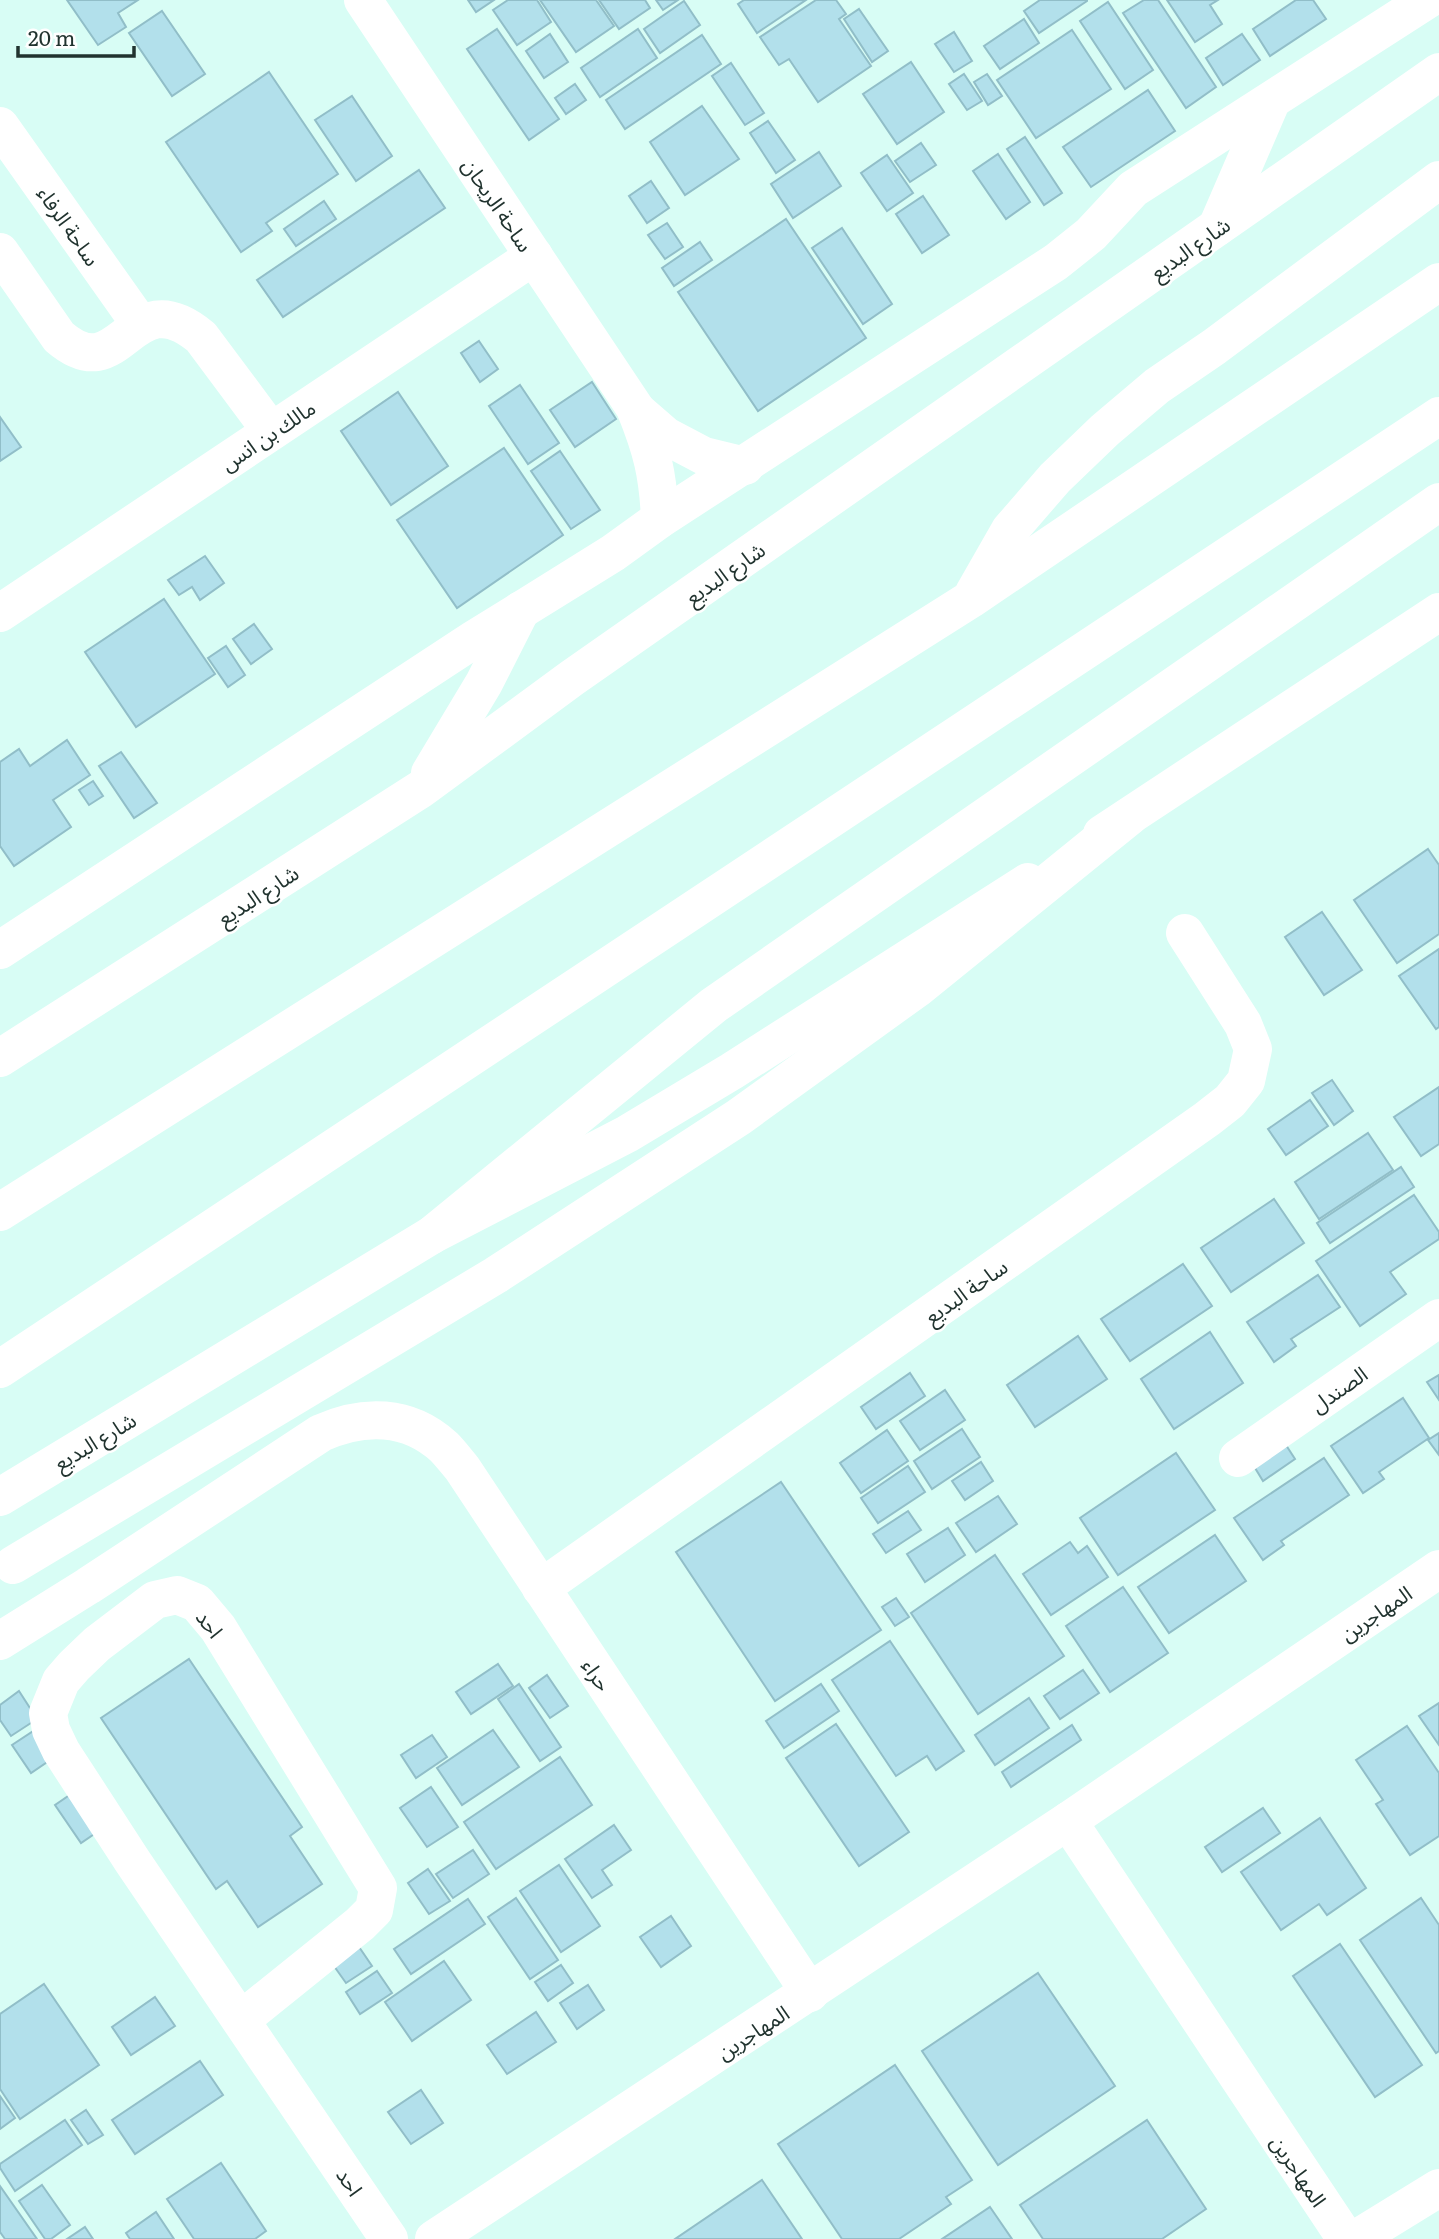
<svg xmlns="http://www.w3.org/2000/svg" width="1439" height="2239" font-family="Literata,'Noto Sans Arabic',serif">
<rect width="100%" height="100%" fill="#d8fdf5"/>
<g fill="#b2e0eb" stroke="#91bec8" stroke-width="2">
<polygon points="67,0 138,0 118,13 126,27 98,45"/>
<polygon points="468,0 494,0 476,12"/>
<polygon points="508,0 537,0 551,22 517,45 493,10"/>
<polygon points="540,0 596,0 614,26 576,52"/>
<polygon points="599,0 645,0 650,8 619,29"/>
<polygon points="656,0 678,0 663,10"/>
<polygon points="744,0 806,0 757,33 738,4"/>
<polygon points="816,0 836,0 846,14 839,19 871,66 818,102 789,59 779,65 760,37"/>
<polygon points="1040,0 1087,0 1087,1 1039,33 1024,11"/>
<polygon points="1144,0 1158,0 1216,87 1186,108 1123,13"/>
<polygon points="1167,0 1218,0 1210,5 1222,24 1195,42"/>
<polygon points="1296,0 1313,0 1326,19 1270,56 1253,29"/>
<polygon points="684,1 700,25 660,53 644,29"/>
<polygon points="1108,2 1153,70 1125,89 1080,21"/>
<polygon points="859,9 888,51 872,62 844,19"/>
<polygon points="162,11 205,74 172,96 129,33"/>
<polygon points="1024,19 1039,43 1000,69 984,46"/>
<polygon points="497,29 559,119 529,140 467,49"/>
<polygon points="638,29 657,58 600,97 581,68"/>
<polygon points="1072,30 1111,89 1036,138 997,80"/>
<polygon points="954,32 972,61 954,72 935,44"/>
<polygon points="550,34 568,62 544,78 526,51"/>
<polygon points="1242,34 1260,60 1223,85 1206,58"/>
<polygon points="702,35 721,64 625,129 606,100"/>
<polygon points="911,62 944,112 897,144 863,94"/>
<polygon points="731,63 764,113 745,125 712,76"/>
<polygon points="269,72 338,174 266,223 272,231 241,252 166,142"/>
<polygon points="964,74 982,101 967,110 949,84"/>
<polygon points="987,74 1002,96 988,105 974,82"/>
<polygon points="575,84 586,100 566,114 555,98"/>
<polygon points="1148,90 1175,131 1091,187 1063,147"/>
<polygon points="352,96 392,156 356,181 315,120"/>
<polygon points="702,106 739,159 685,195 650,142"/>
<polygon points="768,121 795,160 776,173 750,133"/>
<polygon points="1025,137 1062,193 1044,205 1007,149"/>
<polygon points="921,143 936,165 910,182 895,161"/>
<polygon points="819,152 841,186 793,218 771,184"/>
<polygon points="998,154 1030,202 1006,219 973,171"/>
<polygon points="887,155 913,193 887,211 861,173"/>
<polygon points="419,170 445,208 283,317 257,280"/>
<polygon points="651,181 669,208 647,223 629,196"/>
<polygon points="923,196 949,235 922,253 896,214"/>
<polygon points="324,201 336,219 296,246 284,229"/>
<polygon points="786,219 866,338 758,411 678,292"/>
<polygon points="667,223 683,247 665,259 648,235"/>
<polygon points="842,228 892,304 863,324 812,248"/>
<polygon points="700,242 712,260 674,286 662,268"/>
<polygon points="479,341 498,369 480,382 461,353"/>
<polygon points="592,382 616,419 575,447 550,410"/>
<polygon points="520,385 559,443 528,464 489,406"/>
<polygon points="398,392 448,466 391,505 341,431"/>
<polygon points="0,417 21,447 0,461"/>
<polygon points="504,448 563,535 457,608 397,520"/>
<polygon points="560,451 600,510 571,529 531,471"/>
<polygon points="205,556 224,583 200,600 192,587 179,595 168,580"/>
<polygon points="164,599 215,674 136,727 85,652"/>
<polygon points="254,624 272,649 251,664 233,639"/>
<polygon points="226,646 245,675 228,687 208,658"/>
<polygon points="67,740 90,775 53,800 71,827 14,866 0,846 0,762 19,749 30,766"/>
<polygon points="121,752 157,803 134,818 99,766"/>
<polygon points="93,781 103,796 89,805 79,790"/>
<polygon points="1428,849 1439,865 1439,934 1397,963 1354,900"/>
<polygon points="1322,912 1362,970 1324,995 1285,937"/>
<polygon points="1439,949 1439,1027 1436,1029 1399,976"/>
<polygon points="1332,1080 1353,1111 1334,1125 1312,1093"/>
<polygon points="1439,1087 1439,1144 1421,1156 1394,1117"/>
<polygon points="1310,1100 1328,1126 1286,1155 1268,1129"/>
<polygon points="1368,1133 1393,1170 1319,1219 1295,1182"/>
<polygon points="1401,1167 1414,1187 1330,1243 1317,1223"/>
<polygon points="1414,1195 1439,1232 1439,1239 1390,1272 1406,1294 1360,1326 1316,1261"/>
<polygon points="1274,1199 1304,1243 1231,1292 1201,1248"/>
<polygon points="1183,1264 1212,1306 1130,1361 1101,1319"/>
<polygon points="1318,1275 1340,1307 1291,1339 1296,1346 1274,1362 1247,1322"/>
<polygon points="1210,1332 1243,1383 1174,1429 1141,1379"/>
<polygon points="1078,1336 1107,1379 1035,1427 1007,1385"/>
<polygon points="910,1373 925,1396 876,1429 861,1407"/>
<polygon points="1439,1375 1439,1400 1427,1382"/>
<polygon points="945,1390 965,1420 920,1450 900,1421"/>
<polygon points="1403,1398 1429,1438 1379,1472 1384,1479 1363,1493 1331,1446"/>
<polygon points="962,1429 980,1457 932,1489 914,1461"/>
<polygon points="887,1430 908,1461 861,1493 840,1463"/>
<polygon points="1439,1433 1439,1455 1428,1440"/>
<polygon points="1284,1442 1295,1459 1263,1481 1252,1463"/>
<polygon points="1176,1453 1215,1510 1118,1575 1080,1518"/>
<polygon points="1324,1458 1349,1495 1281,1541 1284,1545 1263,1560 1234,1518"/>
<polygon points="981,1462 993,1481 965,1500 952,1481"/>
<polygon points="908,1466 925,1492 878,1523 861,1498"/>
<polygon points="781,1482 881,1630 775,1701 676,1552"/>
<polygon points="998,1496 1017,1524 976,1552 956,1523"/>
<polygon points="908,1511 921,1530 886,1553 873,1534"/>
<polygon points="948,1528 965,1555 925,1582 907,1554"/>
<polygon points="1215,1535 1246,1581 1169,1633 1138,1587"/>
<polygon points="1070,1542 1078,1553 1087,1546 1108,1577 1051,1615 1023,1574"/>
<polygon points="995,1555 1064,1656 978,1714 911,1613"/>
<polygon points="1123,1587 1168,1653 1110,1692 1066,1626"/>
<polygon points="896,1598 909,1617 895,1626 882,1607"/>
<polygon points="890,1641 964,1751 936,1770 927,1756 896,1776 832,1680"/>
<polygon points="189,1659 302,1827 290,1836 322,1884 258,1927 227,1881 216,1889 101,1718"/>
<polygon points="498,1664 513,1686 471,1714 456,1692"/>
<polygon points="1083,1670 1099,1693 1060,1719 1044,1696"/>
<polygon points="547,1675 568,1706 550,1718 529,1688"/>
<polygon points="519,1684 561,1747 540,1761 498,1699"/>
<polygon points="821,1684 839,1711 784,1748 766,1721"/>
<polygon points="19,1691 37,1719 11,1736 0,1720 0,1705"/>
<polygon points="1029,1698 1049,1728 995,1765 975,1735"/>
<polygon points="1439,1703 1439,1745 1419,1716"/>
<polygon points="836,1724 909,1832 859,1866 786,1758"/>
<polygon points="1072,1725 1081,1740 1011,1787 1002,1772"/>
<polygon points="41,1726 59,1754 31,1773 12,1745"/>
<polygon points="1407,1726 1439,1773 1439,1836 1410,1855 1376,1804 1383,1800 1356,1760"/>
<polygon points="493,1730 519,1767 462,1805 437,1768"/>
<polygon points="432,1735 447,1757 416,1778 401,1755"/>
<polygon points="560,1757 592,1805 496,1869 464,1822"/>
<polygon points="431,1787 458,1827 427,1847 400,1808"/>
<polygon points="80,1788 106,1826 81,1843 55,1805"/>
<polygon points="1263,1808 1280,1833 1222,1872 1205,1847"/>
<polygon points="1320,1818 1366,1888 1327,1915 1319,1904 1281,1930 1241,1872"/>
<polygon points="614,1825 631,1850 602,1870 612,1885 592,1898 565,1859"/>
<polygon points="473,1850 489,1874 453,1898 436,1874"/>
<polygon points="559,1865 600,1926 561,1952 520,1891"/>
<polygon points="428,1869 450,1901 429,1914 408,1883"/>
<polygon points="516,1898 558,1960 530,1979 488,1917"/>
<polygon points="1421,1898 1439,1925 1439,2051 1436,2053 1360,1940"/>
<polygon points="468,1899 485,1924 411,1974 394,1949"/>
<polygon points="671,1916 691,1946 661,1967 640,1937"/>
<polygon points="355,1941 372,1966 346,1983 329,1959"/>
<polygon points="1340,1944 1422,2065 1375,2097 1293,1976"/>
<polygon points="444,1961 471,2000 412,2041 385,2002"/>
<polygon points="561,1965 573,1983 548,2001 535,1982"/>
<polygon points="377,1971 392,1993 360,2014 346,1992"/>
<polygon points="1038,1973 1115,2086 998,2165 922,2051"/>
<polygon points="44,1984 99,2065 20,2119 0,2089 0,2014"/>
<polygon points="588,1985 604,2010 577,2029 560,2003"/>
<polygon points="155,1997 175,2026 131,2055 112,2027"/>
<polygon points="536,2012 556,2042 507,2074 487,2045"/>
<polygon points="200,2061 223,2095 135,2154 112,2120"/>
<polygon points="895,2065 972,2180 946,2197 951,2204 899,2239 842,2239 778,2144"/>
<polygon points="421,2090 443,2123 411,2144 388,2112"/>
<polygon points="0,2096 15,2118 0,2129"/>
<polygon points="86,2110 103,2135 88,2144 71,2120"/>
<polygon points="65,2120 82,2145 15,2191 0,2168 0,2164"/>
<polygon points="1147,2120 1206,2209 1162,2239 1043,2239 1020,2205"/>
<polygon points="221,2163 266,2231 255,2239 194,2239 167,2199"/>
<polygon points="762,2180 802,2239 675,2239"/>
<polygon points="42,2185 70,2225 51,2239 45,2239 19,2201"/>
<polygon points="0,2186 37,2239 5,2239 0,2232"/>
<polygon points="990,2207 1012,2239 942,2239"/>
<polygon points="156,2212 174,2239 130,2239 126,2233"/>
<polygon points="85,2227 93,2239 67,2239"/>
</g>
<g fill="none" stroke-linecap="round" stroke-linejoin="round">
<g stroke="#fff" stroke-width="38">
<path d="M363 0 635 408C652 450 658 474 660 519"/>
<polyline points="0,126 140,324"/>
<path d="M0 252 59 337C123 392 129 277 201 337L271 431"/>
<polyline points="636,410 666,436 704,456 745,466"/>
<polyline points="0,613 534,256"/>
<polyline points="0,950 473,640 613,553 660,519 1056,262 1091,234 1133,189 1427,0"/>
<polyline points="1238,1458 1439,1318"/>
<polyline points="541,1588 1207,1119 1230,1101 1246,1081 1253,1049 1243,1024 1185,933"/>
<path d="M0 1641 88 1586 321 1433C363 1414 408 1414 444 1447 450 1453 456 1461 462 1468L810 1993"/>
<polyline points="1068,1821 1346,2239"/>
<polyline points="242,2019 360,1924 374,1910 378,1888 218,1628 197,1603 177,1595 155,1600 97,1644 74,1666 61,1681 48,1713 51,1730 61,1751 133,1862 389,2239"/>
<polyline points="434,2239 1068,1821 1439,1569"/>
<polyline points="1356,2239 1439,2188"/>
</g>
<g stroke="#fff" stroke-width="38">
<polyline points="1217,227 1271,102"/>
<polyline points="430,773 484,683 521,610"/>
<polyline points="1102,834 1439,612"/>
<polyline points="0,1058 421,789 572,678 1439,72"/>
<polyline points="0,1497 432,1235 627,1134 732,1071 1028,882"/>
</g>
<g stroke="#fff" stroke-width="38">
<polyline points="974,593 1010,530 1055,478 1105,430 1157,386 1214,347 1439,180"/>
<polyline points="0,1212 971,599 1439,282"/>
<polyline points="432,1235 714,1005 1439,502"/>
<polyline points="0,1369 1439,416"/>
<polyline points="13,1565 496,1275 739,1117 919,987 1130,816"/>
</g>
</g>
<g text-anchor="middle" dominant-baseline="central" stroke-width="5" stroke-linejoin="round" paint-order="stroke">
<g font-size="21" fill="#21332f" stroke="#fff">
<text transform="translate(499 204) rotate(56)">ساحة الريحان</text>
<text transform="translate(70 225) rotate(55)">ساحة الرفاء</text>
<text transform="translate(1189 247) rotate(-35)">شارع البديع</text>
<text transform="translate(267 434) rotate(-34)">مالك بن انس</text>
<text transform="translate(724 572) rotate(-35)">شارع البديع</text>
<text transform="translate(257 894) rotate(-33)">شارع البديع</text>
<text transform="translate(965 1290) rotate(-35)">ساحة البديع</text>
<text transform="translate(1338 1388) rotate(-35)">الصندل</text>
<text transform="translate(94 1440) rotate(-31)">شارع البديع</text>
<text transform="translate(1375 1612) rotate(-34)">المهاجرين</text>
<text transform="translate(211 1623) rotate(53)">احد</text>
<text transform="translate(598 1674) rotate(56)">حراء</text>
<text transform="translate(752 2031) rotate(-33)">المهاجرين</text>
<text transform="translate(1300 2170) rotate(56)">المهاجرين</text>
<text transform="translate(351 2181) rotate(56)">احد</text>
</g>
</g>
<path d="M18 46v10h116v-10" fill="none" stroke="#21332f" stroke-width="3.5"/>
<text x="28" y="46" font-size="21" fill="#21332f" stroke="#ffffff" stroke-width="5" paint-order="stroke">20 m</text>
</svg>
